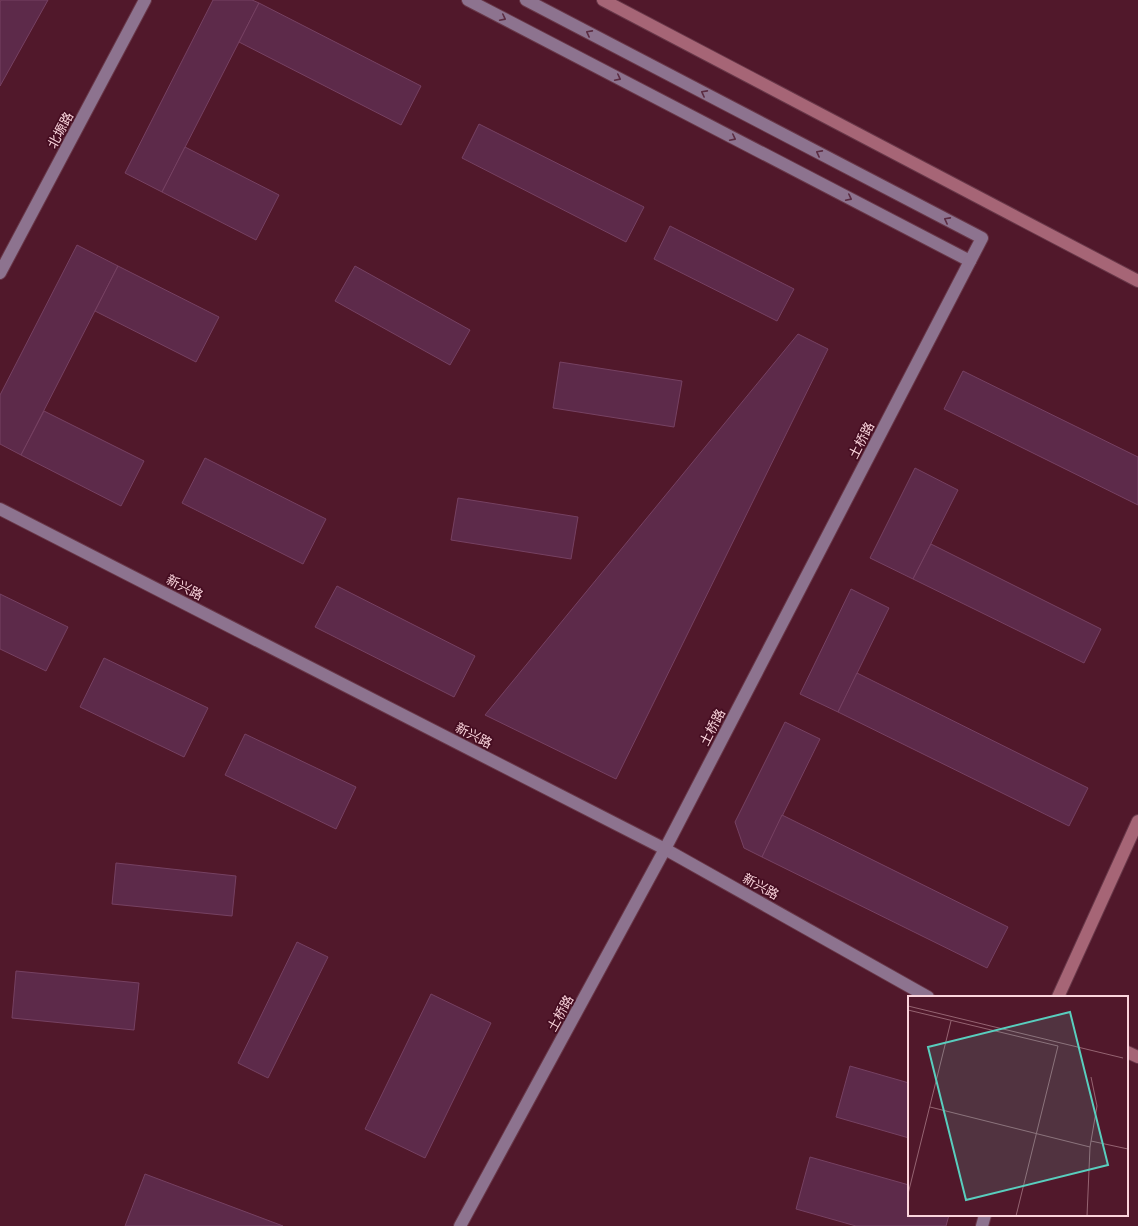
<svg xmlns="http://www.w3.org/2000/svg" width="1138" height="1226" font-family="Ubuntu,'Noto Sans SC',sans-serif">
<rect width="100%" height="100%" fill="#51182b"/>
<g fill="#5d2a4a" stroke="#764162">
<polygon points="1,0 48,0 0,86 0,2"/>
<polygon points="213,0 252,0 259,3 162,192 125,173"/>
<polygon points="259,3 421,86 401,125 239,42"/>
<polygon points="479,124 644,207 626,242 462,158"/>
<polygon points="185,147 279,195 256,240 162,192"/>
<polygon points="670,226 794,289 777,321 654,259"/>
<polygon points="77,245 118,266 21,455 0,444 0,395"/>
<polygon points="118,266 219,317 196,362 95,311"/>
<polygon points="355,266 470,330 450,365 335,301"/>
<polygon points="798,334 828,349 616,779 485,715"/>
<polygon points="560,362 682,381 674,427 553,408"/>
<polygon points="963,371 1138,457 1138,505 944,409"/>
<polygon points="44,411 144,461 121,506 21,455"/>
<polygon points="205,458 326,519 303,564 182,503"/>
<polygon points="915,468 958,490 913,579 870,558"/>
<polygon points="458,498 578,517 571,559 451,540"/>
<polygon points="931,544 1101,629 1084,663 913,579"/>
<polygon points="337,586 475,656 454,697 315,627"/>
<polygon points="851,589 889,608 838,712 800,694"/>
<polygon points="0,594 68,627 46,671 0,649"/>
<polygon points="104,658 208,708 184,757 80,707"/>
<polygon points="857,673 1088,788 1069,826 838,712"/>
<polygon points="785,722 820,739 762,857 744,848 735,822"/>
<polygon points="245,734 356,787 336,829 225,775"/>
<polygon points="782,815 1008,927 987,968 762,857"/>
<polygon points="116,863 236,876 232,916 112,904"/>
<polygon points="297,942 328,957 268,1078 238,1063"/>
<polygon points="16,971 139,983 134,1030 12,1018"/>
<polygon points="431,994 491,1023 425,1158 365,1129"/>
<polygon points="850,1066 909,1083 909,1138 836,1117"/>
<polygon points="810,1157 909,1185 909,1215 949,1215 946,1226 856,1226 796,1209"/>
<polygon points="145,1174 283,1226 125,1226"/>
</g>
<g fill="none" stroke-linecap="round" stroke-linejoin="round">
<defs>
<g id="street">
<polyline points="603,0 1138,281"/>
<polyline points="1058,997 1138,821"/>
<polyline points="1127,1052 1138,1057"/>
</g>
<g id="secondary">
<polyline points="468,0 970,261"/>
<polyline points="0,273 145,0"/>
<polyline points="0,509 665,849 928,997"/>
<polyline points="460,1226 665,849 982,238 526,0"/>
<polyline points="982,1226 985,1215"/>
</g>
</defs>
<use href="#street" stroke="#683748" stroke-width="14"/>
<use href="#secondary" stroke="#683748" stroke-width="14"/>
<use href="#street" stroke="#a66576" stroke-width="12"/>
<use href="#secondary" stroke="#8d738f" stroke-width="12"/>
</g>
<defs><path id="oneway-chevron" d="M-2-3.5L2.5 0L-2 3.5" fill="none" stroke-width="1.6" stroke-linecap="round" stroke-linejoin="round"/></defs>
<g stroke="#5b2c42">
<use href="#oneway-chevron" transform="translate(503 18) rotate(27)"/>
<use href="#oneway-chevron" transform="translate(589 33) rotate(-152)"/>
<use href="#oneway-chevron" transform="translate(618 78) rotate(27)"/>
<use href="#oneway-chevron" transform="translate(704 93) rotate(-152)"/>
<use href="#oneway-chevron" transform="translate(733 138) rotate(27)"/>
<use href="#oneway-chevron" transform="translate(819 153) rotate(-152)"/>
<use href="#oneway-chevron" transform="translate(849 198) rotate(27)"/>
<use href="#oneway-chevron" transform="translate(947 220) rotate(-152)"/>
</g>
<g text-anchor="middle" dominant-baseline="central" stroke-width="3.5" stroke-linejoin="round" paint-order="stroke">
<g font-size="13" fill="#fbd5dd" stroke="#450d21">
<text transform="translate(60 130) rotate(-62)">北塬路</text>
<text transform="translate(861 440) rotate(-63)">土桥路</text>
<text transform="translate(185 587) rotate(27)">新兴路</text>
<text transform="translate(712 727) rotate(-63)">土桥路</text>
<text transform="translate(474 735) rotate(27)">新兴路</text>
<text transform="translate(761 886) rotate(29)">新兴路</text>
<text transform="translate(560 1013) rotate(-61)">土桥路</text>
</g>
</g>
<g transform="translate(908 996)">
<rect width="220" height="220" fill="#51182b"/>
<path fill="none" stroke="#956472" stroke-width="1" d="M0 10 215 62M0 14 150 50M22 111 182 151M183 145 220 153M0 198 43 25M108 220 150 50M179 220 182 151 189 110 183 81"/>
<path fill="#59cebe" fill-opacity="0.15" stroke="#59cebe" stroke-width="2" d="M162 16 200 169 58 204 20 51Z"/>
<rect width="220" height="220" fill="none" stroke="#fbd5dd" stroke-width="2"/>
</g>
</svg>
